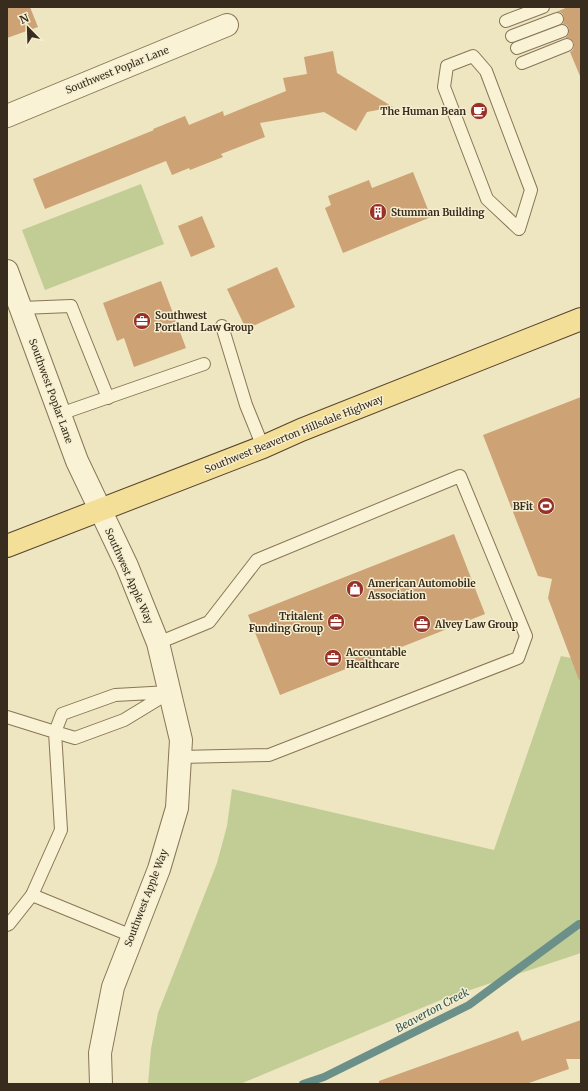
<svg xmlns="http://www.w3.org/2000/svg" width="588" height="1091" font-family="Merriweather,serif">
<rect width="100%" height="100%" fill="#eee5c1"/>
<g fill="#c1cd95">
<polygon points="141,184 164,244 45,290 22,230"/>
<polygon points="561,656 581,660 581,953 443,999 240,1084 148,1084 151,1049 158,1013 217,863 227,826 232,789 494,850"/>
</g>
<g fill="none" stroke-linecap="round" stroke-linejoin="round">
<polyline stroke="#6b8f89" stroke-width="8" points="303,1084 324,1077 469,1005 579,924 581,924"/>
</g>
<g fill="#cda376">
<polygon points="7,7 30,7 38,27 7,38"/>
<polygon points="568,7 581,7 581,75 580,76 570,52 573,50 574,46 574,43 571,39 568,38 565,38 568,35 569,33 569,29 567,25 563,24 564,20 564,17 562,13 559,12 556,12"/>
<polygon points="333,51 337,73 393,107 367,112 356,131 324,112 260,123 265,137 221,154 223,157 190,170 189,168 172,175 166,161 45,209 33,179 154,130 153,129 185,116 189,125 223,111 224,116 286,91 283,78 307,74 304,57"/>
<polygon points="413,172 431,217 343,253 325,208 331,205 328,196 369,180 372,188"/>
<polygon points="202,216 215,247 191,257 178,226"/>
<polygon points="277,267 295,307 246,329 227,289"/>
<polygon points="161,281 186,348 134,367 124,338 117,341 103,303"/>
<polygon points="581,397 581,679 579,680 548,598 552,579 538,576 483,435"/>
<polygon points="454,534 485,614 280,695 248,615"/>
<polygon points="581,1020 581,1059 566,1059 569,1069 526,1084 379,1084 379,1081 518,1031 522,1041"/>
</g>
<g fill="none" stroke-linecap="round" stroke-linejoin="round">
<defs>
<g id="service">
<polyline points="506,21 543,7"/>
<polyline points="512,36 557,19"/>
<polyline points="517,48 562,31"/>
<polygon points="473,56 486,71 531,190 519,229 487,199 444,87 447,66"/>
<polyline points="522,63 567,45"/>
<polyline points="21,308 71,306 108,398"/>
<polyline points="222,326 246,405 263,447"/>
<polyline points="60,414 204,364"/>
<polyline points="158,643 209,622 257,560 460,476 526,636 518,658 269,755 180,757"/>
<polygon points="170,692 124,720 75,738 55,732 62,714 115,695"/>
<polyline points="7,717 55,732 61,830 32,895 9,924 7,925"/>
<polyline points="32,895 132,936"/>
</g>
<g id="minor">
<polyline points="7,116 227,25"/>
<polyline points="7,271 77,461 127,566 158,643 181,740 177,808 159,869 113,987 100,1053 101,1084"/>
</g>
<polyline id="primary" points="7,546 263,447 301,430 581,319"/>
</defs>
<use href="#service" stroke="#887658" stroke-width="14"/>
<use href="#minor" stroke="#887658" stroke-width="24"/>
<use href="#primary" stroke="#56442d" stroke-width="24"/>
<use href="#service" stroke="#f9f2d4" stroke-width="12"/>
<use href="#minor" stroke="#f9f2d4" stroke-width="22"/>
<use href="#primary" stroke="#f3df98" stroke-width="22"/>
</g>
<defs>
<symbol id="cafe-disc" viewBox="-11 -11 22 22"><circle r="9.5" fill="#983127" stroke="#f6eed0"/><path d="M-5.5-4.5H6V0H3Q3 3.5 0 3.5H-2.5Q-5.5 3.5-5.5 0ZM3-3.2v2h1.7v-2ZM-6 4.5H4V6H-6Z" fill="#fff"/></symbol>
<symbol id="building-disc" viewBox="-11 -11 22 22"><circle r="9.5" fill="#983127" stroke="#f6eed0"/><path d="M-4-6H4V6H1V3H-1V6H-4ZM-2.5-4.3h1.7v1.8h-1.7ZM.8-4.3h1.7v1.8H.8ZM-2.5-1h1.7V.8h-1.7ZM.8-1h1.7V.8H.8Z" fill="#fff"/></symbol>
<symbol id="office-disc" viewBox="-11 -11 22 22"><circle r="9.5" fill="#983127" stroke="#f6eed0"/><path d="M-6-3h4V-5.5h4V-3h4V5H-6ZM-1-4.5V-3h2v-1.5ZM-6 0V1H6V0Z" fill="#fff"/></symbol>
<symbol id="stadium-disc" viewBox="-11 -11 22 22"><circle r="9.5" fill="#983127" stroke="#f6eed0"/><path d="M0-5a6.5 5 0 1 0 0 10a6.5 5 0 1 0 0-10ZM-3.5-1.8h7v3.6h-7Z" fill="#fff"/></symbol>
<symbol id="shop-disc" viewBox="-11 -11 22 22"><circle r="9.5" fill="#983127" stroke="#f6eed0"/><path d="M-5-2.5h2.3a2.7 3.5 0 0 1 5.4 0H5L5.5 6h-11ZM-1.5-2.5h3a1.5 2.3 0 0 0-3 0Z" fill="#fff"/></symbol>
</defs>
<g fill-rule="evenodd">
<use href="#cafe-disc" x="469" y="101" width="20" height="20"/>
<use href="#building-disc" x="368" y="202" width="20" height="20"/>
<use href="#office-disc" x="132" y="311" width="20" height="20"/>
<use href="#stadium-disc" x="536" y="496" width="20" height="20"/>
<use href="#shop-disc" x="345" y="579" width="20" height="20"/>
<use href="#office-disc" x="326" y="612" width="20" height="20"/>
<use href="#office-disc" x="412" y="614" width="20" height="20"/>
<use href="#office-disc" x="323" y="648" width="20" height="20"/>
</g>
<g text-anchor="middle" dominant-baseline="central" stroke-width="3" stroke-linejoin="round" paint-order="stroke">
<g font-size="10" fill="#372c1d" stroke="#f6eed0">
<text transform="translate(117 70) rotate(-22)">Southwest Poplar Lane</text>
<text transform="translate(51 391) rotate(70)">Southwest Poplar Lane</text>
<text transform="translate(294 434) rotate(-22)">Southwest Beaverton Hillsdale Highway</text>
<text transform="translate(129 576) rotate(66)">Southwest Apple Way</text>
<text transform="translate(146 898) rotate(-69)">Southwest Apple Way</text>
</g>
<g font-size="10" font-weight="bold" fill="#372c1d" stroke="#f6eed0" text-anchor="start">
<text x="466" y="111" text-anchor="end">The Human Bean</text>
<text x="391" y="212">Stumman Building</text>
<text x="155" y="315">Southwest<tspan x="155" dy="12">Portland Law Group</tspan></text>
<text x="533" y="506" text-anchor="end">BFit</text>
<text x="368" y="583">American Automobile<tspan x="368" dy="12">Association</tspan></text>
<text x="323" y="616" text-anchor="end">Tritalent<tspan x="323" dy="12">Funding Group</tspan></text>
<text x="435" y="624">Alvey Law Group</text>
<text x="346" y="652">Accountable<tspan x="346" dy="12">Healthcare</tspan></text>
</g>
<g font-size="11" font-style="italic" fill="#2c5657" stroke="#f6eed0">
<text transform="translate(432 1010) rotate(-28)">Beaverton Creek</text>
</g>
</g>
<rect width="588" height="1091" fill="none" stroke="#372c1d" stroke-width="16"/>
<g transform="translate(28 28) rotate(337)" stroke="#f6eed0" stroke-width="3" paint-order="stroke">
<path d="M0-3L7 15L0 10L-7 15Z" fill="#372c1d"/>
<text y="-6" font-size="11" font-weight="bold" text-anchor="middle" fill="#372c1d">N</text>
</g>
</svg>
